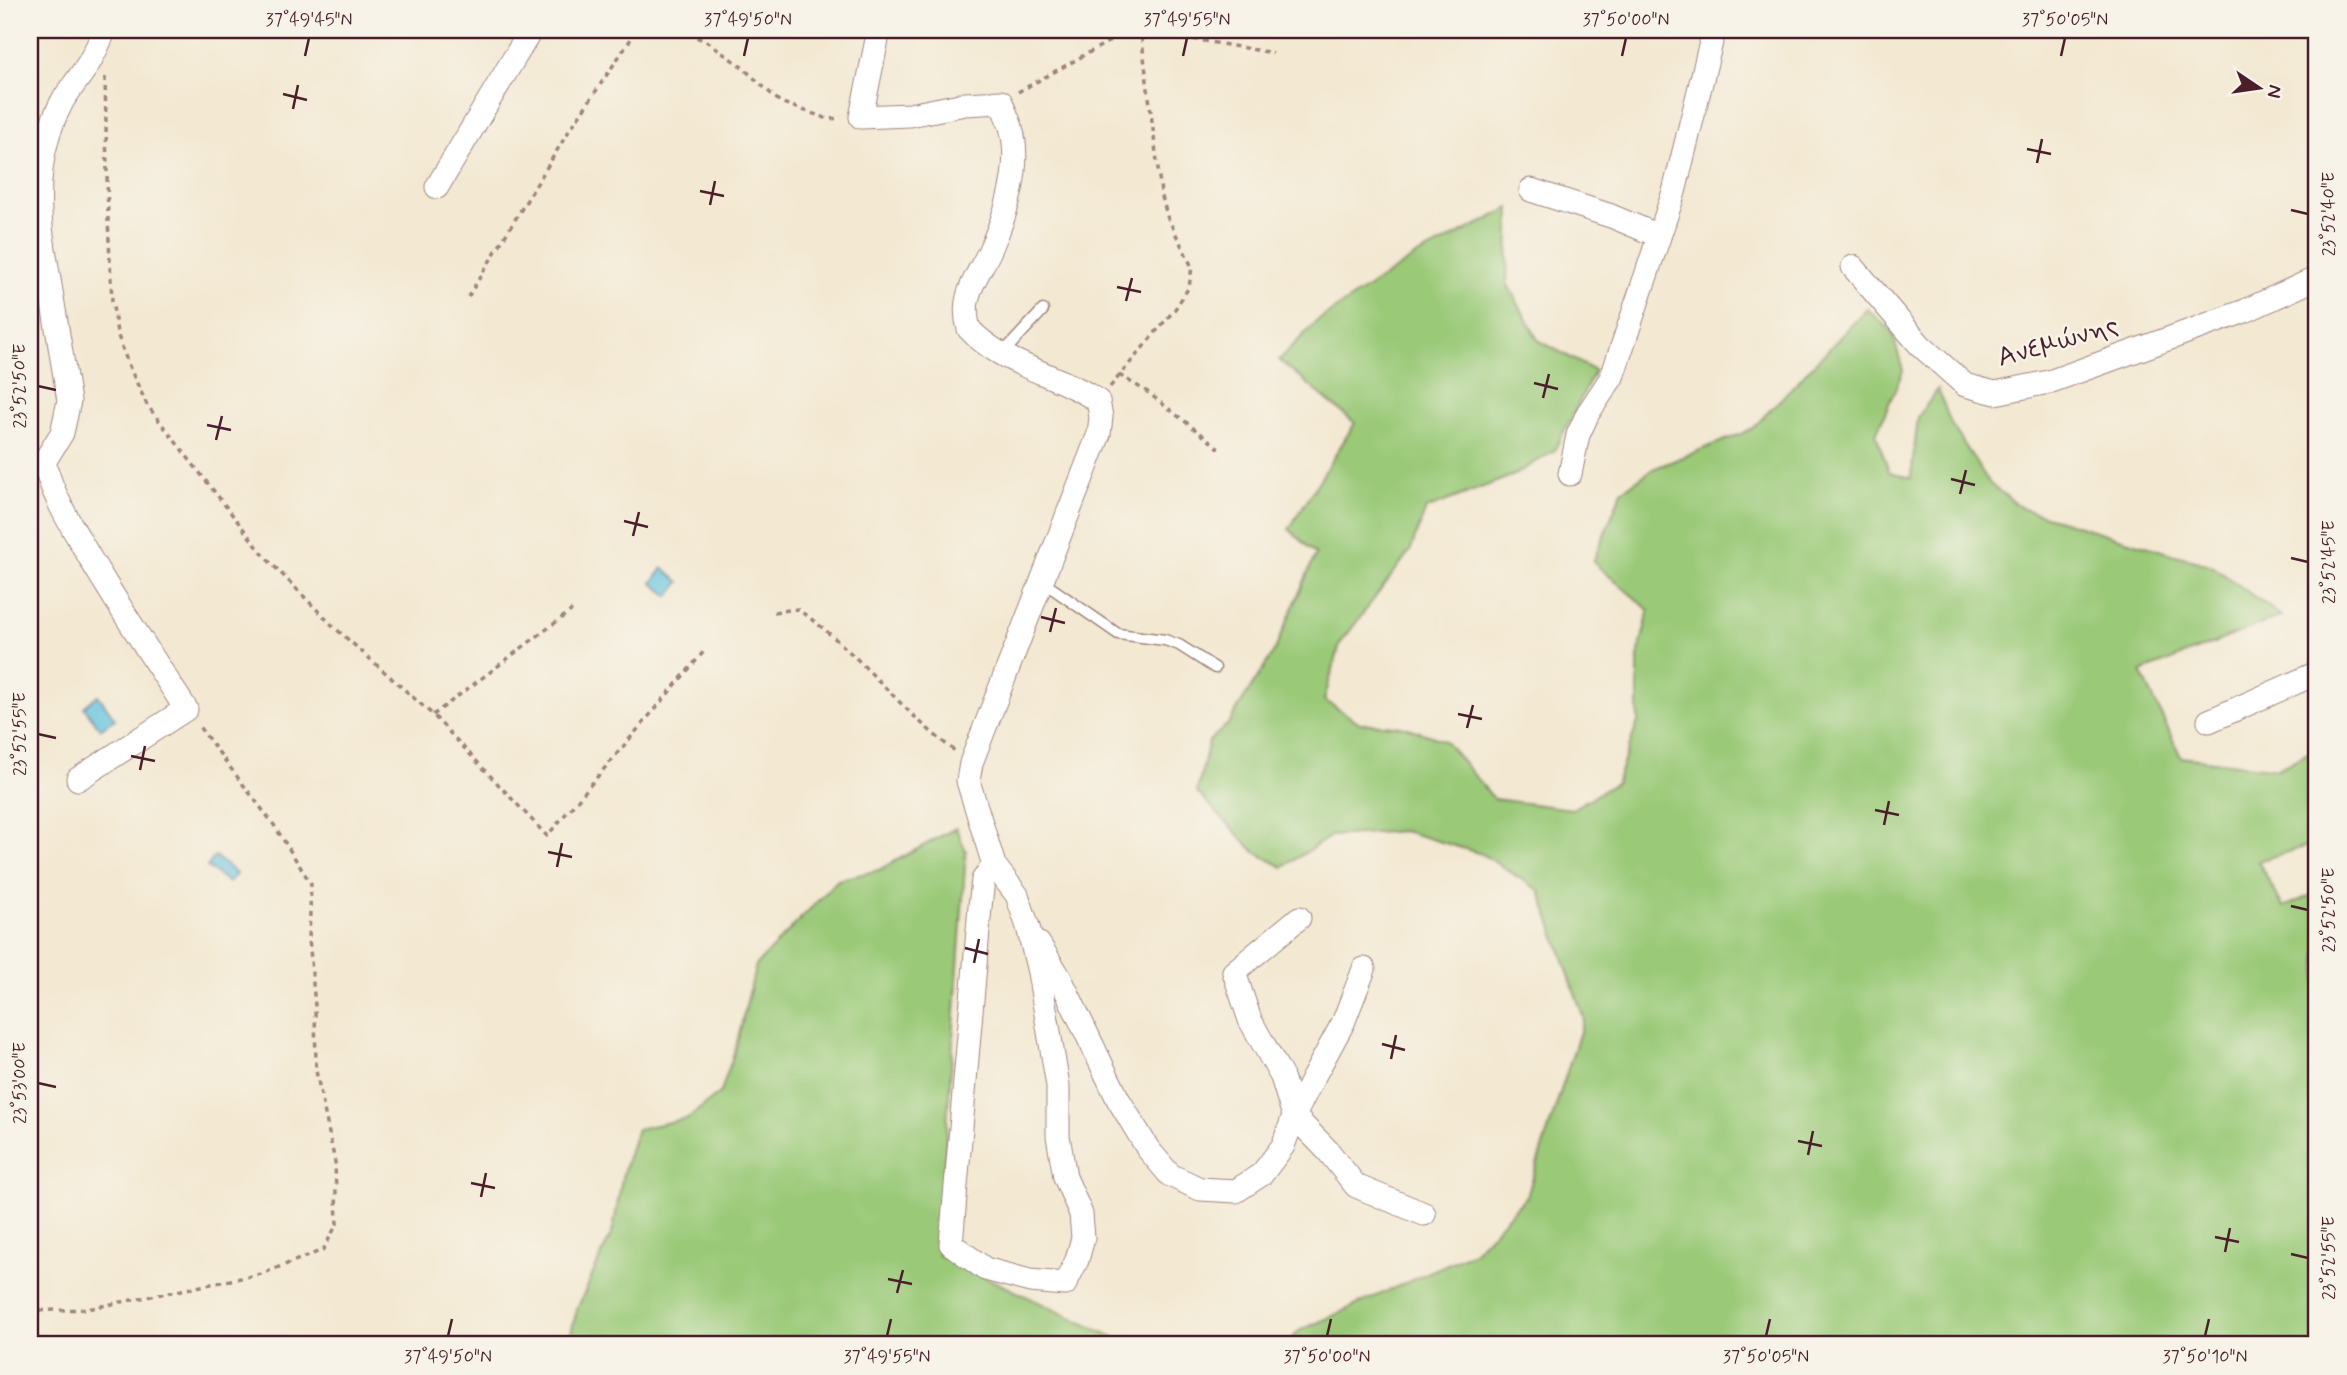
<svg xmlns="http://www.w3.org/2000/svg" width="2347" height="1375" font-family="Mynerve,sans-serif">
<rect width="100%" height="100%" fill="#f7f3e8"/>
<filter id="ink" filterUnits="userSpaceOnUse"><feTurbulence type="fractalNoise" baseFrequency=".0143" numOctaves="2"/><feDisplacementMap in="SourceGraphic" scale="14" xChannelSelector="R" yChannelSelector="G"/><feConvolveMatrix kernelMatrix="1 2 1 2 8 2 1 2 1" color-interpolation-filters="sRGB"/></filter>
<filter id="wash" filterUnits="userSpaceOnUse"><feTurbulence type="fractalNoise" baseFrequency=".00686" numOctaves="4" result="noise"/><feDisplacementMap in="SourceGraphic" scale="28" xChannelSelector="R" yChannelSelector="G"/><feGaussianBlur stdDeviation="1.57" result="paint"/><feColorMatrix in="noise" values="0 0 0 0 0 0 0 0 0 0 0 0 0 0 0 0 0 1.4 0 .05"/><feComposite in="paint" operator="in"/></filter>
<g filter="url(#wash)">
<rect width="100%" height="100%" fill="#f3e8d1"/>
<g fill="#9ac977" stroke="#727451" stroke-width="2">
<polygon points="1510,208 1507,283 1538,340 1595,371 1554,451 1514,475 1426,509 1410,551 1340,644 1324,700 1360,723 1406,727 1445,741 1494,799 1572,809 1616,783 1638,722 1638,656 1649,610 1593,562 1622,491 1653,469 1751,430 1867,309 1892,331 1903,371 1876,434 1889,472 1911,478 1918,417 1938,389 1951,424 1990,484 2023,509 2212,566 2281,616 2141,672 2181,757 2278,769 2312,751 2317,755 2317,843 2258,861 2283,907 2317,893 2317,1345 1286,1345 1299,1331 1474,1252 1527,1196 1584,1019 1540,891 1482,854 1404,831 1331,836 1283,867 1255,852 1197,792 1209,741 1228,724 1275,650 1316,554 1289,529 1355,423 1279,360 1317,321 1416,256"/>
<polygon points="956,828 966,851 938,1255 1130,1345 568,1345 577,1309 613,1230 623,1173 637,1129 688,1118 721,1092 736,1047 756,965 838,880 879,870"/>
</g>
<g fill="#62c3e0" stroke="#567186" stroke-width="2">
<polygon points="663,568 680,582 669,596 652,583"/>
<polygon points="98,695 115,719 100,729 84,707"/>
<polygon points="215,856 236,874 229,883 207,867"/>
</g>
</g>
<g filter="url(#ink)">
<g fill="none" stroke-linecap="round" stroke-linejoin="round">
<defs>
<g id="lane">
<polyline points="1002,354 1043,310"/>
<polyline points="1043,582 1118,634 1165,640 1179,645 1215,668"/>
</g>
<g id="street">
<path d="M879 30 861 117 910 115 965 104 1001 102C1004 110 1008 119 1011 127 1022 167 1007 212 991 248 978 277 959 295 969 329 1003 366 1057 373 1098 401L1101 417 1099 434 971 763 968 781 994 865 1017 895 1028 927 1039 972 1058 1086V1136L1065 1177 1081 1214 1083 1238 1077 1260 1065 1284 1030 1281 985 1269 951 1244 980 907 983 880 994 865"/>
<polyline points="437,187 531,30"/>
<polyline points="1531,190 1611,216 1659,236"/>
<path d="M43 243 69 401 62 433 44 462C54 500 74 530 93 563 123 613 155 661 186 709L78 779"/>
<path d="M32 254 43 243C36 193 38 145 63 100 72 86 83 74 91 59 96 50 100 40 105 30"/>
<polyline points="1853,267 1920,345 1965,385 1995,393 2049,382 2245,311 2317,278"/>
<polyline points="1570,474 1578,435 1588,413 1612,377 1674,192 1714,30"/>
<polyline points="2209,721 2317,673"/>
<polyline points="1039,944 1060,978 1118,1099 1148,1149 1170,1175 1200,1189 1236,1191 1262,1174 1283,1146 1294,1116 1282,1077 1250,1020 1234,972 1299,918"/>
<polyline points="1364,969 1343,1023 1313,1078 1294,1116 1328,1151 1356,1186 1424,1214"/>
</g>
</defs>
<use href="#lane" stroke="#9e847e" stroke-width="13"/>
<use href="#street" stroke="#9e847e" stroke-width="25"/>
<g stroke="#9e847e" stroke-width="3.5" stroke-dasharray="5 5" stroke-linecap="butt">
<polyline points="678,30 706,41 742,67 780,102 828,119 841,118"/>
<polyline points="105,77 108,220 112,300 117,333 128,364 147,405 266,558 334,627 433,715 547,836 706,649"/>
<polyline points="1018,92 1117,37 1141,33 1187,38 1273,53"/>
<polyline points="468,297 567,134 637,30"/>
<polyline points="1119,375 1146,391 1219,448"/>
<polyline points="1110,387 1175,309 1189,287 1192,267 1167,216 1161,193 1141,33"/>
<path d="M774 612 797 609C857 649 898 709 955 751"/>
<polyline points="433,715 572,610"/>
<polyline points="30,1311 87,1309 261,1274 323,1250 337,1224 335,1162 316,1071 315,1006 309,938 311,884 274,825 197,724"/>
</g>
<use href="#lane" stroke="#fff" stroke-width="10"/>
<use href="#street" stroke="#fff" stroke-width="23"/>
</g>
</g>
<path fill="none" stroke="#4a1f2b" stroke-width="2.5" d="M305 56 309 38M744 56 748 38M1183 56 1187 38M1622 56 1626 38M2061 56 2065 38M283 94 307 100M293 109 298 85M2027 149 2051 154M2037 163 2042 139M700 191 724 196M710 205 715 181M2291 210 2308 214M1117 287 1141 292M1126 301 1132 278M1534 383 1558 389M38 386 56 390M1543 398 1549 374M207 425 231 430M216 440 222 416M1951 479 1975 485M1960 494 1966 470M624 521 648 527M633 536 639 512M2291 558 2308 562M1041 617 1065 623M1050 632 1056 608M1458 714 1482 719M1467 728 1473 705M38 734 56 738M131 756 155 761M140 770 145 746M1875 810 1899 815M1884 825 1889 801M548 852 572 857M557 867 562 843M2291 906 2308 910M965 948 988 954M974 963 979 939M1382 1044 1405 1050M1391 1059 1396 1035M38 1083 56 1087M1798 1141 1822 1146M1808 1155 1813 1131M471 1183 495 1188M481 1197 486 1173M2215 1237 2239 1242M2225 1252 2230 1228M2291 1254 2308 1258M888 1279 912 1284M897 1293 903 1270M448 1336 452 1319M887 1336 891 1319M1327 1336 1331 1319M1766 1336 1770 1319M2205 1336 2209 1319"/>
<g text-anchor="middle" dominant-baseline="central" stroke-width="5" stroke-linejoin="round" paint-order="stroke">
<g font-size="28" fill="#4a1f2b" stroke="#f7f3e8">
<text transform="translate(2058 342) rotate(-16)">Ανεμώνης</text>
</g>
</g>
<rect width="2347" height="1375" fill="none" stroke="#f7f3e8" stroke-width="77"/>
<g transform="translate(2259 88) rotate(103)" stroke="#f7f3e8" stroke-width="5" paint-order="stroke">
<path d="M0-5L12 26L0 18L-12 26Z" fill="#4a1f2b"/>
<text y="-10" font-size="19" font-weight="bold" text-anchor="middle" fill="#4a1f2b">N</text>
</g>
<rect x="38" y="38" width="2270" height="1298" fill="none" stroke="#4a1f2b" stroke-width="2.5"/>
<g font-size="18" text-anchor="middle" fill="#4a1f2b">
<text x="309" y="25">37°49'45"N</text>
<text x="748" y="25">37°49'50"N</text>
<text x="1187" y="25">37°49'55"N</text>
<text x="1626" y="25">37°50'00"N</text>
<text x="2065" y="25">37°50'05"N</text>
<text transform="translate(2328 214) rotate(-90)" y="6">23°52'40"E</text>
<text transform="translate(19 386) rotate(-90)" y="6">23°52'50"E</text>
<text transform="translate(2328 562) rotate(-90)" y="6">23°52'45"E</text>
<text transform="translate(19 734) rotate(-90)" y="6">23°52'55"E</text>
<text transform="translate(2328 910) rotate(-90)" y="6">23°52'50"E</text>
<text transform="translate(19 1083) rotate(-90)" y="6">23°53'00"E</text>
<text transform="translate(2328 1258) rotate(-90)" y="6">23°52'55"E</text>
<text x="448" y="1362">37°49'50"N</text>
<text x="887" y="1362">37°49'55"N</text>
<text x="1327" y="1362">37°50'00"N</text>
<text x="1766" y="1362">37°50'05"N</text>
<text x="2205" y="1362">37°50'10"N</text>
</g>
</svg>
